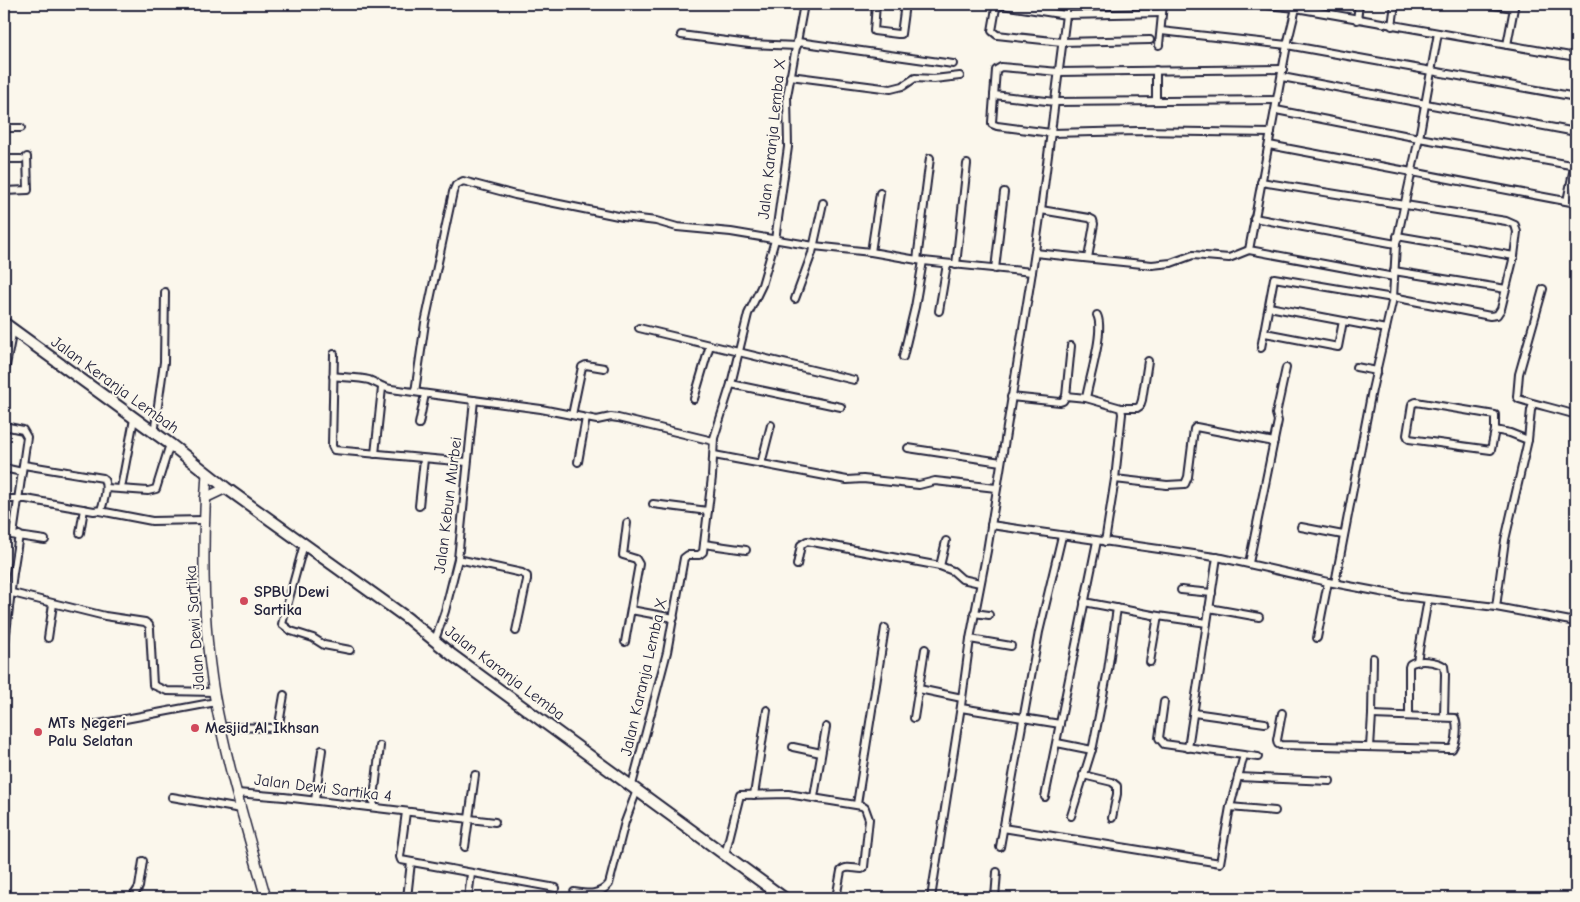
<svg xmlns="http://www.w3.org/2000/svg" width="1580" height="902" font-family="'Comic Neue',sans-serif">
<rect width="100%" height="100%" fill="#fbf7ec"/>
<filter id="ink" filterUnits="userSpaceOnUse"><feTurbulence type="fractalNoise" baseFrequency=".02" numOctaves="2"/><feDisplacementMap in="SourceGraphic" scale="10" xChannelSelector="R" yChannelSelector="G"/><feConvolveMatrix kernelMatrix="1 2 1 2 8 2 1 2 1" color-interpolation-filters="sRGB"/></filter>
<g filter="url(#ink)">
<g fill="none" stroke-linecap="round" stroke-linejoin="round">
<defs>
<g id="street">
<polyline points="76,4 81,4"/>
<polyline points="876,4 874,31 898,34 901,34 905,4"/>
<polyline points="1257,4 1296,8 1576,57"/>
<polyline points="1486,4 1514,8 1507,45"/>
<polyline points="1296,8 1287,45 1249,250 1394,277"/>
<polyline points="1357,20 1359,4"/>
<polyline points="1392,26 1395,4"/>
<polyline points="1161,31 1287,45 1576,97"/>
<polyline points="681,35 749,44 797,46"/>
<polyline points="1150,40 1062,42 997,35 992,31 996,8 1002,5 1066,15 1162,13"/>
<polyline points="798,42 953,64"/>
<polyline points="1159,45 1163,4"/>
<polyline points="1156,70 1156,100"/>
<polyline points="790,76 891,89 903,86 915,78 934,79 960,76"/>
<polyline points="1282,77 1576,132"/>
<polyline points="994,95 1055,102 1278,100"/>
<polyline points="1276,110 1419,138 1576,166"/>
<polyline points="4,128 21,128"/>
<polyline points="1271,133 1138,131 1051,133 997,126 992,124 992,122 996,70 1001,67 1059,72 1283,69"/>
<polyline points="1269,145 1576,203"/>
<polyline points="4,159 21,159"/>
<polyline points="1261,182 1506,221 1515,225 1517,232 1514,256 1397,236"/>
<polyline points="4,191 28,190 27,157"/>
<polyline points="1567,201 1576,158"/>
<polyline points="1041,210 1089,218 1093,220 1094,224 1088,258"/>
<polyline points="1254,218 1396,244"/>
<polyline points="871,252 880,193"/>
<polyline points="1035,253 1152,265 1171,263 1193,255 1229,258 1249,250"/>
<polyline points="917,260 930,158"/>
<polyline points="956,265 967,164"/>
<polyline points="995,269 1004,192"/>
<polyline points="1394,271 1506,289"/>
<path d="M1543 289 1519 374 1517 397 1519 399C1538 405 1557 409 1576 415"/>
<polyline points="1393,297 1490,316 1497,315 1501,309 1514,256"/>
<polyline points="795,299 812,253 823,203"/>
<polyline points="1269,307 1386,329"/>
<polyline points="939,311 947,264"/>
<polyline points="639,328 854,380"/>
<polyline points="1265,333 1338,347 1343,321"/>
<polyline points="1261,348 1274,278 1393,298"/>
<polyline points="334,354 332,446 334,450 467,462"/>
<polyline points="903,357 915,307 923,261"/>
<polyline points="1356,367 1377,371"/>
<polyline points="4,376 13,329"/>
<path d="M333 376C345 378 357 377 369 380 377 383 383 388 391 389L541 409 597 420 611 417 618 418 713 441"/>
<polyline points="731,384 841,407"/>
<polyline points="415,392 425,323 453,192 456,185 463,181 515,195 623,217 656,221 677,227 731,232 814,246 871,252 923,261 1032,272"/>
<polyline points="1066,396 1071,346"/>
<polyline points="1011,397 1060,402 1063,401 1066,396 1086,398 1121,408 1137,408 1140,406 1142,400 1148,361"/>
<path d="M1086 398C1089 380 1105 330 1097 315"/>
<polyline points="694,399 710,345"/>
<polygon points="1416,402 1495,415 1495,430 1491,450 1409,439 1407,435 1412,404"/>
<polyline points="1121,408 1122,414 1115,479 1167,485 1185,484 1188,477 1194,429 1196,427 1274,442"/>
<polyline points="572,415 582,367 586,365 604,368"/>
<polyline points="419,424 425,394"/>
<polyline points="4,426 23,430 27,437 13,535"/>
<polyline points="1495,430 1510,433 1528,440"/>
<polyline points="154,434 164,362 165,292"/>
<polyline points="908,448 1001,462"/>
<polyline points="375,454 382,388"/>
<polyline points="714,455 847,480 863,479 919,485 935,481 996,488"/>
<polyline points="578,462 586,418"/>
<polyline points="761,464 771,425"/>
<polyline points="4,468 22,472"/>
<polyline points="106,488 148,491 156,489 170,444"/>
<polyline points="121,488 134,419"/>
<path d="M4 499H26L94 511 101 510C104 501 109 486 103 478L24 465"/>
<polyline points="653,504 708,511"/>
<polyline points="419,506 424,459"/>
<polyline points="100,511 152,521 204,520"/>
<polyline points="991,525 1222,558 1328,582 1402,596 1496,607 1576,622"/>
<polyline points="1301,527 1343,535"/>
<polyline points="80,533 84,509"/>
<polyline points="4,534 45,540"/>
<polyline points="1105,542 1115,479"/>
<polyline points="304,544 282,624 291,631 313,638 324,645 350,650"/>
<polyline points="704,544 746,550"/>
<polyline points="458,559 522,573 527,576 527,580 516,631"/>
<polyline points="1249,563 1278,421 1276,414 1286,368"/>
<polyline points="797,565 801,545 807,541 940,566 953,571 962,579 980,583"/>
<polyline points="940,566 946,541"/>
<polyline points="1335,583 1372,390 1393,298 1396,244 1419,138 1438,33"/>
<polyline points="1181,590 1212,593"/>
<polyline points="4,591 105,616 145,622 149,625 150,629 153,685 167,691 214,692"/>
<polyline points="1084,602 1158,616 1207,623"/>
<polyline points="1496,607 1505,540 1528,440 1531,410 1533,404"/>
<polyline points="1209,608 1259,617"/>
<polyline points="631,610 674,618"/>
<polyline points="974,613 989,615"/>
<polyline points="48,638 53,604"/>
<polyline points="1317,638 1328,582"/>
<polyline points="970,639 1011,646"/>
<polyline points="435,640 445,611 458,559 474,400"/>
<polyline points="625,642 639,564 636,559 623,555 627,523"/>
<polyline points="4,651 13,573 19,535"/>
<polyline points="1417,661 1428,599"/>
<polyline points="1150,662 1158,616"/>
<polyline points="919,689 962,698"/>
<polyline points="1164,702 1159,738 1164,744 1258,757"/>
<polyline points="961,708 1060,724"/>
<polyline points="1194,713 1265,723"/>
<path d="M1282 713 1277 740 1278 744 1280 745 1448 749H1452C1457 742 1458 726 1455 718L1372 715"/>
<path d="M1409 716V667L1410 664C1419 659 1435 661 1444 666L1445 674 1444 717"/>
<polyline points="914,718 925,649"/>
<polyline points="88,726 216,702"/>
<polyline points="221,727 277,728 279,724 284,695"/>
<polyline points="1057,743 1092,750"/>
<polyline points="793,747 821,753"/>
<polyline points="1370,747 1372,715 1373,658"/>
<polyline points="1188,748 1217,557"/>
<polyline points="1083,775 1112,782 1117,786 1117,794 1112,818"/>
<polyline points="1238,777 1330,781"/>
<polyline points="632,785 667,652 684,558 688,555 699,555 703,552 712,477 714,438 731,384 748,314 762,285 775,240 788,147 787,96 804,4"/>
<polyline points="237,793 284,797 495,822"/>
<polyline points="754,795 767,710"/>
<polyline points="172,797 241,809"/>
<polyline points="814,797 826,727"/>
<polyline points="1045,797 1097,541"/>
<polyline points="315,800 322,750"/>
<polyline points="857,804 885,628"/>
<polyline points="373,807 380,746"/>
<polyline points="1230,807 1275,811"/>
<polyline points="406,812 400,857 401,860 556,888"/>
<polyline points="1071,816 1093,746 1108,670 1117,608"/>
<polyline points="1003,828 1220,863 1230,807 1244,755"/>
<polyline points="465,847 475,775"/>
<polyline points="1000,847 1039,632 1062,536"/>
<path d="M725 855 740 795 788 794 862 806 865 808 869 819 864 867 862 869C854 869 846 865 841 871L836 898"/>
<path d="M574 892C588 894 599 896 609 884L625 822 637 790"/>
<polyline points="132,898 139,887 143,861"/>
<polyline points="407,898 411,862"/>
<polyline points="468,898 471,874"/>
<polyline points="931,898 961,706 970,639 987,551 1032,272 1041,210 1066,15 1066,4"/>
<polyline points="995,898 997,872"/>
</g>
<g id="secondary">
<path d="M207 473C202 546 202 621 214 693 226 762 247 830 266 898"/>
<polyline points="205,498 226,488"/>
</g>
<polyline id="primary" points="4,323 170,444 226,488 407,618 452,655 784,898"/>
</defs>
<use href="#street" stroke="#22223b" stroke-width="10"/>
<use href="#secondary" stroke="#22223b" stroke-width="12"/>
<use href="#primary" stroke="#22223b" stroke-width="14"/>
<use href="#street" stroke="#fbf7ec" stroke-width="6"/>
<use href="#secondary" stroke="#fbf7ec" stroke-width="9"/>
<use href="#primary" stroke="#fbf7ec" stroke-width="10"/>
</g>
</g>
<g fill="#d1495b" stroke="#fbf7ec" stroke-width="2">
<circle cx="244" cy="601" r="5"/>
<circle cx="195" cy="728" r="5"/>
<circle cx="38" cy="732" r="5"/>
</g>
<g text-anchor="middle" dominant-baseline="central" stroke-width="4" stroke-linejoin="round" paint-order="stroke">
<g font-size="16" fill="#22223b" stroke="#fbf7ec">
<text transform="translate(772 139) rotate(-84)">Jalan Karanja Lemba X</text>
<text transform="translate(115 385) rotate(36)">Jalan Keranja Lembah</text>
<text transform="translate(448 505) rotate(-83)">Jalan Kebun Murbei</text>
<text transform="translate(195 628) rotate(-94)">Jalan Dewi Sartika</text>
<text transform="translate(505 673) rotate(37)">Jalan Karanja Lemba</text>
<text transform="translate(644 677) rotate(-77)">Jalan Karanja Lemba X</text>
<text transform="translate(323 788) rotate(7)">Jalan Dewi Sartika 4</text>
</g>
<g font-size="16" font-weight="bold" fill="#22223b" stroke="#fbf7ec" text-anchor="start">
<text x="254" y="592">SPBU Dewi<tspan x="254" dy="18">Sartika</tspan></text>
<text x="48" y="723">MTs Negeri<tspan x="48" dy="18">Palu Selatan</tspan></text>
<text x="205" y="728">Mesjid Al Ikhsan</text>
</g>
</g>
<rect width="1580" height="902" fill="none" stroke="#fbf7ec" stroke-width="20"/>
<rect x="10" y="10" width="1560" height="882" fill="none" stroke="#22223b" stroke-width="2" filter="url(#ink)"/>
</svg>
